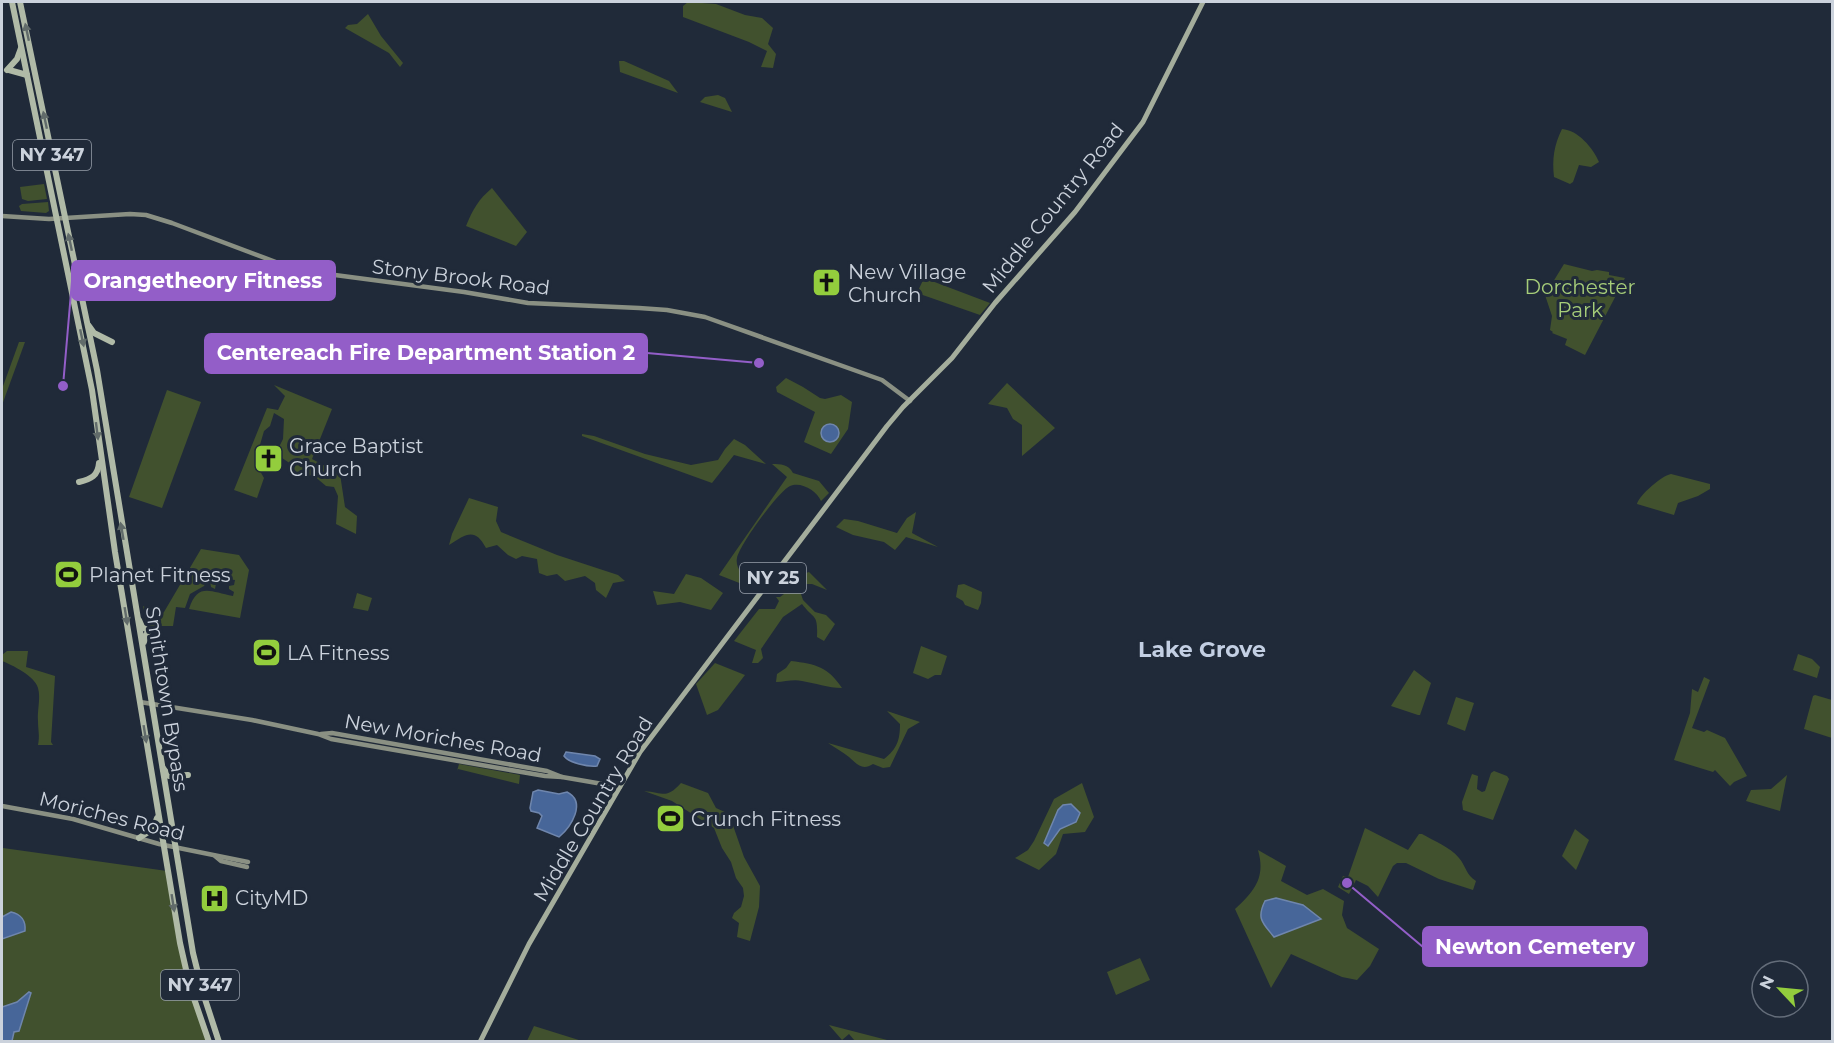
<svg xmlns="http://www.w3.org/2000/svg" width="1834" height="1043" font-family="Montserrat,sans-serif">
<rect width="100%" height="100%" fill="#202a39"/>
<g fill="#41512e">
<polygon points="688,2 716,4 745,15 762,18 773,28 768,44 776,54 773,68 761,67 767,51 749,42 683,17 683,6"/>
<polygon points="368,14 381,36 403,63 400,67 389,53 345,28 348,25 357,24"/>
<polygon points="619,61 624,61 669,81 678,93 620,72"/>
<polygon points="718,95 725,98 732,112 700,102 705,97"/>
<path d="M1562 129C1578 130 1593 148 1599 162L1591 167 1579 165 1573 182 1570 184 1554 177C1552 159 1554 145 1562 129Z"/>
<polygon points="44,184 47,199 28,201 22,199 20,187"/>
<path d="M492 188 527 232 516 246 466 226C473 209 478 200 492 188Z"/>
<polygon points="48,202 49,211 46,213 21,211 19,206 22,204"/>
<polygon points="1564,264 1592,271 1597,270 1609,272 1609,275 1625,278 1585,355 1565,345 1567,339 1552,333 1553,332 1550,330 1552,316 1545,295"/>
<polygon points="924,278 990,303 980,315 917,293"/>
<polygon points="19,342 25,342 2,405 2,389"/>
<polygon points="786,378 803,387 820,398 825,399 841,395 852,402 848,429 831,454 804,442 815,412 777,392 776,387"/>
<polygon points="1007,383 1055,428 1022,456 1022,425 1013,419 1007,408 988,404"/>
<polygon points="274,385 332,409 312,459 340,474 345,507 357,516 356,534 336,524 338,496 334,487 326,486 313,475 298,477 294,471 294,466 282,458 277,451 283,439 284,419 274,413 270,426 264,431 257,455 256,464 264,478 257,498 234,490 267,408 278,410 285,396"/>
<polygon points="167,390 201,402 162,508 129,497"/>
<polygon points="582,434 594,436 645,454 691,465 718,460 725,449 734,439 745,445 766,464 734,455 712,483 582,436"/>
<path d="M772 464C781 464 788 464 793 473L819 481 829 493 821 501C817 491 801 481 790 486 778 492 740 544 737 558 735 568 743 575 749 582L747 586 719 575 787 477Z"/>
<path d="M1671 474 1710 484V489L1698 496 1678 503 1674 515 1637 504C1639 495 1663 475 1671 474Z"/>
<path d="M469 498 498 507 496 521 501 532 557 555 618 575 625 581 613 583 606 598 596 590 595 583 585 576 565 581 557 574 547 576 539 573 537 559 522 556 516 559 508 555 497 545 486 548C475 527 466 534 449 545L452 534Z"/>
<polygon points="916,512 912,533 938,547 906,537 895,550 884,542 853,535 836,527 844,519 858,521 897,533 907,518"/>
<path d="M201 549 239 555 249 570 240 618 189 609C198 582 210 592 233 596L234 592 229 589V586L234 585 235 580 217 578 215 589 211 587 210 581 207 580 204 586 190 594 185 608 176 607 173 626H147L143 606 160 615 164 612Z"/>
<path d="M789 572 803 574 809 572 827 590 812 584H806L800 591 803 600 815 612 826 615 835 624 824 641 817 637C818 613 814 620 802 604L783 617 761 649 763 658 758 663H752L756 650 734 641 759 609H775L779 601 776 597H780L784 594 773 591Z"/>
<polygon points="686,574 701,578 723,593 711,610 680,602 657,605 653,591 674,594"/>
<polygon points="964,584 982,592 981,603 978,610 965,605 963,601 956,597 958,585"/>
<polygon points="357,593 372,598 368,611 353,608"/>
<polygon points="921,646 947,656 941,675 935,675 928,679 913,673"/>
<path d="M7 651H28L26 667 55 676 51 742 53 745H38C40 736 38 730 38 721 37 711 41 698 38 688 35 676 12 665 2 661V655Z"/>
<polygon points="1798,654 1812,659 1820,667 1817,678 1793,670"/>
<path d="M791 661C816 664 828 667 842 688 828 688 815 683 802 681 793 679 785 682 776 682L777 674 786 668Z"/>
<polygon points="715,663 745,675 718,710 707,715 696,684"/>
<polygon points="1414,670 1431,683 1420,715 1418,715 1391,706"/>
<polygon points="1704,677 1710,680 1692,728 1704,732 1707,730 1725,738 1747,776 1734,782 1730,786 1715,770 1713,772 1674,760 1690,713 1692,689 1698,692"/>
<polygon points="1815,695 1832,700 1832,738 1804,729 1813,696"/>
<polygon points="1456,697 1474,703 1465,731 1447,724"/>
<path d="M887 711 920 722 908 729 890 767 883 768 873 764C862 771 857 764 849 757 843 752 835 748 828 743L884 759C897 749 900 740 900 724Z"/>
<polygon points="459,764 520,775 519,784 458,769 457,771"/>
<polygon points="1494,771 1507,776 1509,779 1493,820 1463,810 1462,802 1472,774 1478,776 1477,789 1482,792 1485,791 1491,773"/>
<polygon points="1787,775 1780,811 1746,801 1751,790 1771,789"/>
<path d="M681 783 708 793 716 808 729 814 744 857 760 886 759 907 750 941 737 937 739 923 732 918 734 913 741 907 744 896 743 888 736 878 731 862 722 848 714 828 672 801 644 791C665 793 666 799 681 783Z"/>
<polygon points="1082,783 1094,817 1085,832 1063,834 1056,854 1039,870 1015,858 1028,850 1034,841 1054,799"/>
<path d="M1365 828 1408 850 1419 834H1422C1434 841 1450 847 1459 858 1466 866 1466 875 1476 881L1473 890 1439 879 1406 863H1397L1393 866 1378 897 1368 886 1356 880 1349 894 1338 887 1343 876 1348 877Z"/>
<polygon points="1575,829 1589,840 1576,870 1562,856"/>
<polygon points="3,848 167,871 192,996 209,1041 2,1041 2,849"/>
<path d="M1258 850 1286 866 1281 881 1307 895 1323 889 1344 901 1342 915 1347 928 1379 949 1370 966 1357 980 1342 977 1291 954 1271 988 1235 909C1254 891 1266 878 1258 850Z"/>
<polygon points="1140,958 1150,980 1116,995 1107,972"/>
<polygon points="829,1025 891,1041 855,1041 849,1034 842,1040"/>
<polygon points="534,1026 582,1041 527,1041"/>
</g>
<g fill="#476699" stroke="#6f86ad" stroke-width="1.5">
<circle cx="830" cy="433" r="9"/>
<path d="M566 752 595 756 600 759 597 766C588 767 569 763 564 756Z"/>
<path d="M538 790 559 794 567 792C587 802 571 827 559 837L537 828 542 816 539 813 531 811 530 808 533 792Z"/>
<polygon points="1071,804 1080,813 1076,822 1060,829 1048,846 1044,843 1058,810 1063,805"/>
<path d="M1276 898 1303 905 1321 919 1274 937C1263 923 1256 919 1265 901Z"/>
<path d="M11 912C21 914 26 921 25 931L2 939V917Z"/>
<polygon points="29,992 31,993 19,1031 14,1032 12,1041 2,1041 2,1007 17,1002"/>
</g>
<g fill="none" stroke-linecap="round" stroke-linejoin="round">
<g stroke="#8a9083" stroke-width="4.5">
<polyline points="2,216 49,219 130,214 146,215 172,223 297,270 464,292 528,303 639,308 667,310 705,317 882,380 910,401"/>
<polyline points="140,702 252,720 318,734 331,739 545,776 562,777"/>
<polyline points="321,734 332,733 547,771 562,777 620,787"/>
<polyline points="2,806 73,819 159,844 248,862"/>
<polyline points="215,856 221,861 247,867"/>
</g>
<polyline stroke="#a4ad9c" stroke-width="5" points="480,1042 529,944 640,752 887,426 903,407 952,358 995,303 1075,212 1143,122 1203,2"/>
<g stroke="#b0baa7" stroke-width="6">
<polyline points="12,2 92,390 115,552 180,943 190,987 209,1042"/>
<polyline points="20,2 97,370 193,953 203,993 219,1042"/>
<polyline points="7,70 17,59 21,48"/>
<polyline points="9,70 27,75"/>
<polyline points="89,326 94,333 112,342"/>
<path d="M79 482C91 479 98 476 99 463"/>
<polyline points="139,620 142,627 149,631 145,636 144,642"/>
<polyline points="163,768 169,776 188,775"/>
<polyline points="139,838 153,829 157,818"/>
</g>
</g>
<defs><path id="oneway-solid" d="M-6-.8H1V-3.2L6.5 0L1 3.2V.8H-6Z" transform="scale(1.5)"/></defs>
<g fill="#616b6a">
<use href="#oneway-solid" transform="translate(27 32) rotate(-102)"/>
<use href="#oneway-solid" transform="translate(45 120) rotate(-102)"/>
<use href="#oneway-solid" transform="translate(70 242) rotate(-102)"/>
<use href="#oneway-solid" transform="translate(82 338) rotate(78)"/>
<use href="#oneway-solid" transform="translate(97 431) rotate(83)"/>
<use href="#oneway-solid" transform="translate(122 531) rotate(-100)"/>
<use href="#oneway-solid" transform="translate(126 616) rotate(81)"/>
<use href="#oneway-solid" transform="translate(145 734) rotate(81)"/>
<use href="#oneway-solid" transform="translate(173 903) rotate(81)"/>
</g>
<defs>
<symbol id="church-square" viewBox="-11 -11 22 22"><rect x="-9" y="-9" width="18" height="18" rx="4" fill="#93cd3d" stroke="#202a39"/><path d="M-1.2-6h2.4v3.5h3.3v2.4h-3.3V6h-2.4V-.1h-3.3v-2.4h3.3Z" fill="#111"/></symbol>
<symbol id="stadium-square" viewBox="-11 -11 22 22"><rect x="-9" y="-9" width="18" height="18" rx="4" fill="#93cd3d" stroke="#202a39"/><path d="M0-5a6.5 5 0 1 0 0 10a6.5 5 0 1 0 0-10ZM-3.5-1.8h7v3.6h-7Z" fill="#111"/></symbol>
<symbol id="hospital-square" viewBox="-11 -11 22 22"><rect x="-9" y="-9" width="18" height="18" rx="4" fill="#93cd3d" stroke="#202a39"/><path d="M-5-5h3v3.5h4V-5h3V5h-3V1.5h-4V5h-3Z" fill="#111"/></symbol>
</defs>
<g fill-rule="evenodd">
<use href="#church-square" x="810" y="266" width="33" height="33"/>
<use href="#church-square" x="252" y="442" width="33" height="33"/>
<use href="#stadium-square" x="52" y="558" width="33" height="33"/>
<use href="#stadium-square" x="250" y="636" width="33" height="33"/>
<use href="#stadium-square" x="654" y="802" width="33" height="33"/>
<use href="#hospital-square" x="198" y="882" width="33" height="33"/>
</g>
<g text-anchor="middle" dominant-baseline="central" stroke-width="6" stroke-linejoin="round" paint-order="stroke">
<g fill="#202a39" stroke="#98a0ab" stroke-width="1.5">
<rect x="13" y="140" width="78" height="30" rx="4.5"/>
<rect x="740" y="563" width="66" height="30" rx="4.5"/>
<rect x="161" y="970" width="78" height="30" rx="4.5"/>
</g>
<g font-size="18" font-weight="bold" fill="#cbd2dc">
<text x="52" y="155">NY 347</text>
<text x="773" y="578">NY 25</text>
<text x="200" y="985">NY 347</text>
</g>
<g font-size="20" fill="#cbd2dc" stroke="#202a39">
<text transform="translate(1053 208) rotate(-51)">Middle Country Road</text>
<text transform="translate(461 277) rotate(7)">Stony Brook Road</text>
<text transform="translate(167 699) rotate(81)">Smithtown Bypass</text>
<text transform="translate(443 738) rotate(10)">New Moriches Road</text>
<text transform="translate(593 809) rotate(-59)">Middle Country Road</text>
<text transform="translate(112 816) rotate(14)">Moriches Road</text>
</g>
<g font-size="20" fill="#cbd2dc" stroke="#202a39" text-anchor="start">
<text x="848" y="272">New Village<tspan x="848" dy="23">Church</tspan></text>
<text x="289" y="446">Grace Baptist<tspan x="289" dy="23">Church</tspan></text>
<text x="89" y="575">Planet Fitness</text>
<text x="287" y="653">LA Fitness</text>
<text x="691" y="819">Crunch Fitness</text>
<text x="235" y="898">CityMD</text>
</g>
<g font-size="20" fill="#a6cd79" stroke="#202a39">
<text x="1580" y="287">Dorchester<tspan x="1580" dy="23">Park</tspan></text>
</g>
<g font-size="22" font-weight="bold" fill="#c3cfe3" stroke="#202a39">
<text x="1202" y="649">Lake Grove</text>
</g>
</g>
<path fill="none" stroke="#935ec8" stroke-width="2" d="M63 386L72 281M759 363L647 353M1347 883L1423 947"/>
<g fill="#935ec8" stroke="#202a39" stroke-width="2">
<circle cx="63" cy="386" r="6"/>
<circle cx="759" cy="363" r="6"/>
<circle cx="1347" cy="883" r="6"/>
</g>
<g fill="#935ec8" stroke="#935ec8" stroke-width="2">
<rect x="72" y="261" width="263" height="39" rx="6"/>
<rect x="205" y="334" width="442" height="39" rx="6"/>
<rect x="1423" y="927" width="224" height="39" rx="6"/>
</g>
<g font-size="21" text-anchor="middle" font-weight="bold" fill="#fff">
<text x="203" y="288">Orangetheory Fitness</text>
<text x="426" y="360">Centereach Fire Department Station 2</text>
<text x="1535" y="954">Newton Cemetery</text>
</g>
<rect width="1834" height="1043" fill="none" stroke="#cbd2dc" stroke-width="6"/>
<g transform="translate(1780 989) rotate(296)"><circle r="28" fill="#202a39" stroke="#646d7a" stroke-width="1.5"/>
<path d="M0-4.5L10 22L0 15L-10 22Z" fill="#93cd3d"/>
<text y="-9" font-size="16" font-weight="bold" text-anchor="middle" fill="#cbd2dc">N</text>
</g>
</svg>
